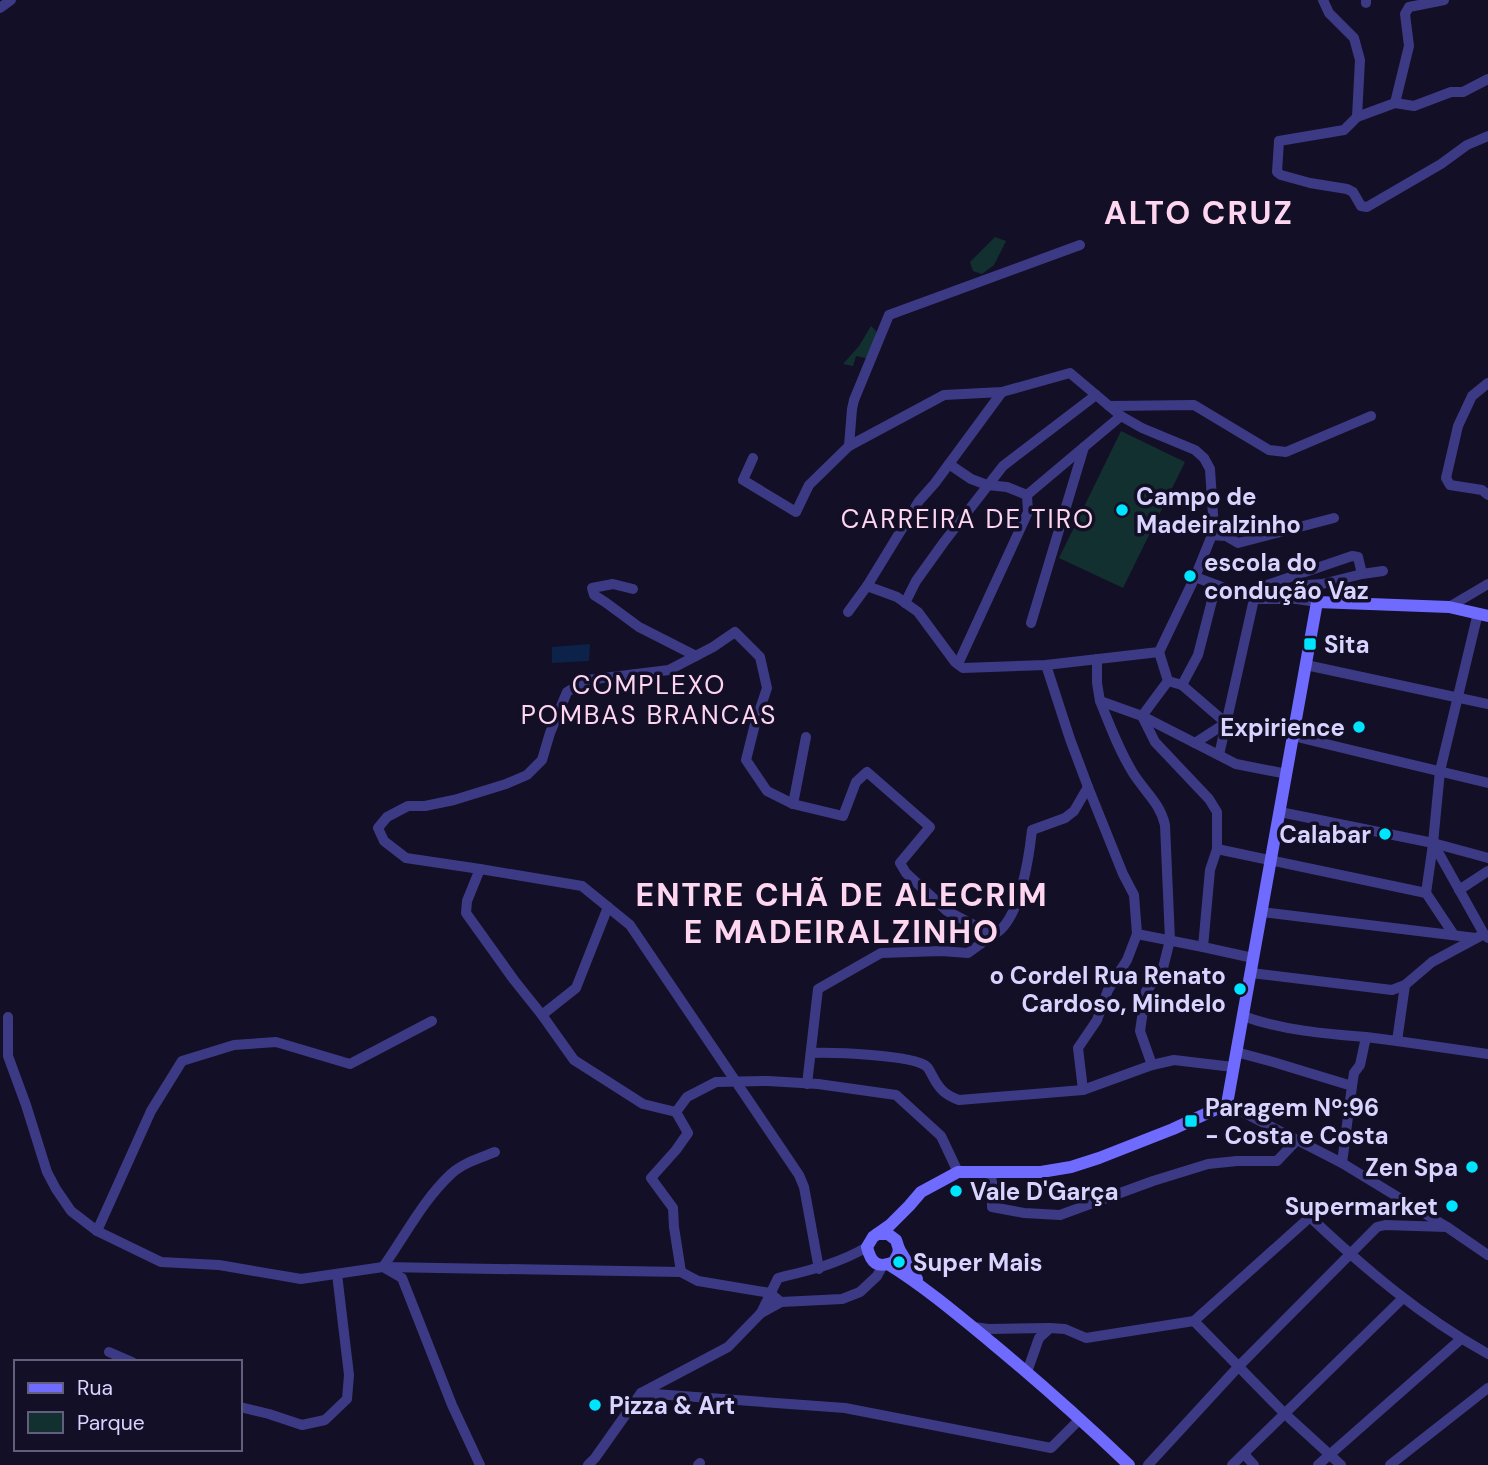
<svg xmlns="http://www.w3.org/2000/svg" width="1488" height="1465" font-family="'DM Sans',sans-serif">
<rect width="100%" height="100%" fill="#130f26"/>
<g fill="#12302f">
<polygon points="995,237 1006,241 994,265 982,274 973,271 970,262"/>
<polygon points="871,326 876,331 876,345 872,356 865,358 856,356 853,366 843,364 859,346"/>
<polygon points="1121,431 1185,462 1123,588 1059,558"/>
</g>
<polygon fill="#0c2248" points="590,644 589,661 552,663 552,647"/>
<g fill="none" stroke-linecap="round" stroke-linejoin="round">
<g stroke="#3d3a85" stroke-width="10">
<polyline points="1323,0 1329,13 1354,38 1360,60 1357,117"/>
<polyline points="1366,0 1366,3"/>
<polyline points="1444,0 1409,7 1405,14 1409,46 1395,103 1357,117 1344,130 1279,141 1277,172 1281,175 1310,183 1347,189 1353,192 1361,206 1367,207 1441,164 1467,145 1488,136"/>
<polyline points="0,8 11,0"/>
<polyline points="1395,103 1414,106 1451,92 1463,92 1488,79"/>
<polyline points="1488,383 1472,396 1458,426 1446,478 1450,485 1482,490 1488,495"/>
<polyline points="1109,406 1194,405 1269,450 1286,452 1371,416"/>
<polyline points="849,446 852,409 854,400 889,315 1080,245"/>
<polyline points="753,458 743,480 796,512 809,485 849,446 944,395 1002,392 1070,373 1121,416 1142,428 1195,450 1204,458 1210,469 1214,530 1195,577 1254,599 1297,599 1317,602"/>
<polyline points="949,464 971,479 987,485 1007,487 1027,495 1028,512 958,664"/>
<polyline points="1027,495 1084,447"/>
<polyline points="1211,535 1226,536 1238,543 1334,518"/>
<polyline points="867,586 919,501 935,483 1002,392"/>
<polyline points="633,589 613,584 592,588 594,595 605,602 639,627 696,656"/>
<polyline points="1248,597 1264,586 1352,556 1358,557 1362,574 1383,571"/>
<polyline points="1297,599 1307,585 1322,584 1362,574"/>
<polyline points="905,603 916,581 944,542 1003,466 1096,395"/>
<polyline points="1449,607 1488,584"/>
<polyline points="848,612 867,586 897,597 918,612 955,662 963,668 1046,665 1159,652 1195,577"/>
<polyline points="1478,613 1440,771 1433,843 1484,934 1488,938"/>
<polyline points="1031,623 1084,447 1121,416"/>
<polyline points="1159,652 1168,681 1182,685 1226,723 1195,743"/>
<polyline points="1097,659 1097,683 1100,701 1142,716 1236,764 1287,774"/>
<polyline points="1046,665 1070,739 1088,787 1123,874 1134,895 1137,934 1203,947"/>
<polyline points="1306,665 1488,704"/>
<polyline points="1168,681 1142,716 1155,742 1209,799 1217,812 1217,849 1426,893 1454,935"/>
<polyline points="1182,685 1198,655 1216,585"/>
<path d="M1100 701C1110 726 1119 750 1133 773 1145 792 1160 803 1165 825L1170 940 1162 972 1146 991 1140 1031 1152 1065"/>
<polyline points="1293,736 1488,783"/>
<polyline points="1219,755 1254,599"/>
<polyline points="793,804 806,737"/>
<polyline points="1280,812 1433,843 1488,858"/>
<polyline points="1217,849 1210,870 1203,947 1253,958"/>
<polyline points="480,869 467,901 466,913 514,980 542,1015"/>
<polyline points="1459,890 1488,871"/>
<polyline points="1426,893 1433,844"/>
<polyline points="608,907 576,988 542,1015 574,1060 643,1104 676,1112 687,1097 716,1082 768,1081 818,1084 896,1095 941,1136 958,1172"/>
<polyline points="1261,912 1476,938"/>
<path d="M993 935C1020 922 1029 857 1032 830L1065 818 1074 811 1088 787"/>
<polyline points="1251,973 1392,990 1405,985 1432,962 1484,934"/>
<path d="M1243 1016C1281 1030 1326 1034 1366 1037"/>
<polyline points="8,1017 8,1056 26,1105 47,1172 56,1189 71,1211 97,1231"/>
<polyline points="432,1021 350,1064 276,1042 234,1045 182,1061 151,1111 97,1231 161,1262 219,1265 301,1279 383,1267 402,1278 452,1405 480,1465"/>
<polyline points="1397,1041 1488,1054"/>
<polyline points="1236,1052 1273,1062 1352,1086 1342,1163"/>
<path d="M811 1053C832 1052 912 1055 926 1066 929 1068 930 1072 932 1075 939 1089 945 1095 959 1100L1083 1090 1152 1065 1174 1060 1233 1067"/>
<polyline points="807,1084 818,989 881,953 941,951 968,953 993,935 947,911 906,873 900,863 930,827 867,772 856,782 843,816 793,804 767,791 746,760 755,724 767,688 760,657 735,632 713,647 669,670 587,680 567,692 550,733 542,760 527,775 506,784 454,800 425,806 408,806 387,817 378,828 384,841 406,858 480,869 582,886 630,925 799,1175 804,1187 819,1269"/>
<polyline points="1352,1086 1354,1073 1360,1065 1366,1037 1397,1041 1405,985"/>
<polyline points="1083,1090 1078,1048 1097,1020 1108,990 1127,960 1137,934"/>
<polyline points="1227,1104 1342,1163 1447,1227 1488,1255"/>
<polyline points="676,1112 688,1133 676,1150 651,1178 673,1208 674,1227 681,1272"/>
<polyline points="990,1172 992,1182 992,1207 1024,1213 1060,1215 1153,1181 1208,1164 1237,1161 1277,1161 1297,1140"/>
<polyline points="383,1267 681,1272 698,1281 770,1293 781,1302"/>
<path d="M383 1267C405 1236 423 1200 451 1174 463 1163 480 1158 495 1152"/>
<path d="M761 1313 778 1278C810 1270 838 1264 867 1247"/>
<polyline points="1194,1321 1284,1413 1341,1465"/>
<polyline points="974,1327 988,1329 1049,1328"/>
<polyline points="109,1352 132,1362"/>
<path d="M1027 1372 1039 1338 1050 1328 1065 1329 1086 1338 1194 1321 1310 1217C1365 1269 1422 1317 1488 1354"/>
<polyline points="641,1393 845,1408 1051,1448 1080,1419"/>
<polyline points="240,1407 269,1414 302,1425 325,1420 347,1399 349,1375 337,1274"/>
<polyline points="1244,1454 1254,1465"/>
<polyline points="588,1465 595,1458 641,1393 728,1347 761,1313 781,1302 842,1299 860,1292 877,1276 883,1265"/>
<polyline points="698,1465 700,1463"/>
<polyline points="1148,1465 1239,1366 1377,1227 1385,1225 1447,1227"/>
<polyline points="1232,1465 1402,1299"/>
<polyline points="1318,1465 1461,1339"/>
<polyline points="1390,1465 1488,1388"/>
</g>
<g stroke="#6f6bff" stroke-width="12">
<polyline points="877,1234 888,1234 896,1240 899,1249 917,1279"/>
<path d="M899 1249 898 1254 894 1262C877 1269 871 1263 867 1247L873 1237 890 1225 909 1206 921 1192 958 1172H1041L1071 1167 1099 1158 1173 1129 1227 1104 1317 602 1449 607 1488 616"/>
<path d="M888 1264C925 1287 958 1315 992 1343 1039 1382 1085 1423 1129 1465"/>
</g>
</g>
<g fill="#00e5ff" stroke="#130f26" stroke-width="2.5">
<circle cx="1122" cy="510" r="7"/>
<circle cx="1190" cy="576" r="7"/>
<rect x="1303" y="637" width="14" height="14" rx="3.5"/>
<circle cx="1359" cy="727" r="7"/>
<circle cx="1385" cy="834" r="7"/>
<circle cx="1240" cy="989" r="7"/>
<rect x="1184" y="1114" width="14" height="14" rx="3.5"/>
<circle cx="1472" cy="1167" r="7"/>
<circle cx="956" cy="1191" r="7"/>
<circle cx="1452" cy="1206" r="7"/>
<circle cx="899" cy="1262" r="7"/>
<circle cx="595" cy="1405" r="7"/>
</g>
<g text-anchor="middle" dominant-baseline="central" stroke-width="7" stroke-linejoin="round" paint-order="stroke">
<g font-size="24" font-weight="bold" fill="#d9d4ff" stroke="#130f26" text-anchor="start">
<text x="1136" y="496">Campo de<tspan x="1136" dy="28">Madeiralzinho</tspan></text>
<text x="1204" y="562">escola do<tspan x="1204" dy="28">condução Vaz</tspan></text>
<text x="1324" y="644">Sita</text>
<text x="1345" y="727" text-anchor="end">Expirience</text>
<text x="1371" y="834" text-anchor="end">Calabar</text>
<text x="1226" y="975" text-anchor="end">o Cordel Rua Renato<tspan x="1226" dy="28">Cardoso, Mindelo</tspan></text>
<text x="1205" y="1107">Paragem Nº:96<tspan x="1205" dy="28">- Costa e Costa</tspan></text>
<text x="1458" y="1167" text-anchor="end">Zen Spa</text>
<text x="970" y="1191">Vale D'Garça</text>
<text x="1438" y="1206" text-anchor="end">Supermarket</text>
<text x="913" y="1262">Super Mais</text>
<text x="609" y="1405">Pizza &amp; Art</text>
</g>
<g font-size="26" letter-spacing="2" fill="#ffd6f0" stroke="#130f26">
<text x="968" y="519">CARREIRA DE TIRO</text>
<text x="649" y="685">COMPLEXO<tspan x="649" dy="30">POMBAS BRANCAS</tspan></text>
</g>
<g font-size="32" font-weight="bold" letter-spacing="2" fill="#ffd6f0" stroke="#130f26">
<text x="1199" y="213">ALTO CRUZ</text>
<text x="842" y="895">ENTRE CHÃ DE ALECRIM<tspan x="842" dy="37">E MADEIRALZINHO</tspan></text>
</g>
</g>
<rect x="14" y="1360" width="228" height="91" fill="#130f26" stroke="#625e7d" stroke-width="2"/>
<rect x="28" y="1383" width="35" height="10" fill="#6f6bff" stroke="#625e7d" stroke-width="2"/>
<text x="77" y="1395" font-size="21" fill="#d9d4ff">Rua</text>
<rect x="28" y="1412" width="35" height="21" fill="#12302f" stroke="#625e7d" stroke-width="2"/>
<text x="77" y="1430" font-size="21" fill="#d9d4ff">Parque</text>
</svg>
